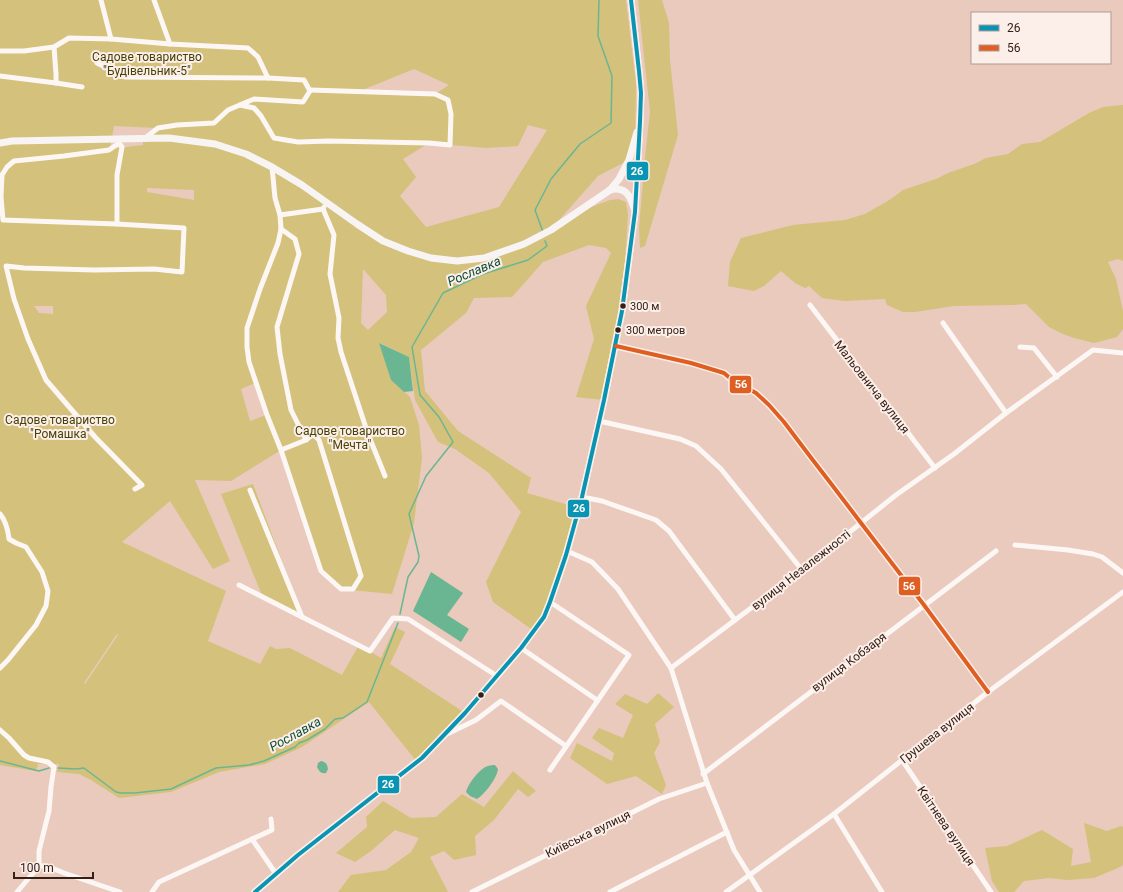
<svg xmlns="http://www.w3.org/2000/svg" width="1123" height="892" font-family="Roboto,sans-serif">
<rect width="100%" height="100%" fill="#e9cabc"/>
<g fill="#d4c17b" fill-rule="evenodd">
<path d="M0 0H626L636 85 635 141 629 160 598 176 552 228 578 212 610 200 618 199 626 202 628 214 622 311 604 400 576 397 594 339 586 306 611 253 606 248 589 245 543 262 512 297 474 298 466 313 421 350 425 391 458 431 531 478 527 493 579 508 559 576 534 631 493 602 486 582 521 512 489 473 455 449 438 442 415 400 409 357 380 343 391 380 410 397 419 425 422 458 414 523 392 594 341 589 321 571 281 450 231 481 195 480 230 561 213 569 170 501 122 542 226 591 208 641 260 664 270 646 276 649 290 648 342 675 359 645 381 658 395 627 405 632 390 664 465 713 417 762 369 702 302 747 265 764 219 772 171 792 119 798 91 780 79 774 57 772 59 764H37L38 766 35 771 0 765ZM414 69 449 85 435 94 360 91ZM528 125 547 130 499 207 426 227 400 196 416 177 403 159 429 143 486 148 518 146ZM114 126 157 128 143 139V145L110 149ZM147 188 194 190V200L147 192ZM363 269 386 295 387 312 368 330 361 323ZM34 306H53V314L39 313ZM255 383 266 415 250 421 241 389ZM117 634 118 635 85 684 84 683Z"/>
<polygon points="638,0 662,0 669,23 670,60 678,135 645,246 640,248 639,228 645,157 650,112"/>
<polygon points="1123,105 1123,261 1118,259 1108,262 1116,279 1123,311 1123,329 1117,337 1094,343 1074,338 1063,334 1049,327 1026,304 1014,305 954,306 915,312 903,312 887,305 885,299 845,301 822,298 809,286 805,288 795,283 781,271 764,286 754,291 728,286 730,262 741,238 793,225 845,220 865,214 891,199 903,190 936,179 948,173 974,164 986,158 1008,154 1022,144 1040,142 1089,113 1103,107"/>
<polygon points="253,484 303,617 261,593 221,494"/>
<polygon points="658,693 674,707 655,724 660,742 654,753 666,785 662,794 636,776 607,784 570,758 577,743 612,761 614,753 592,738 599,728 623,738 633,715 615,704 625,694 647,704"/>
<polygon points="513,771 536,791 528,797 518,789 494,820 475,836 476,855 454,860 444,851 430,857 448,892 338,892 351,875 386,870 411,852 419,838 395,830 371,851 355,862 336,853 367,827 366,817 383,801 411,818 436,817 462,794 484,807"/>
<polygon points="1084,823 1107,831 1121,826 1123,827 1123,865 1120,867 1094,878 1068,880 1049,878 1024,881 1014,892 999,892 992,881 985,848 1007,846 1042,830 1073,849 1071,866 1091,862"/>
</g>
<g fill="#6ab693">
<polygon points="379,343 409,357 413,391 404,392 391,380"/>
<polygon points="431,572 463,593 447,615 469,629 461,642 413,611"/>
<path d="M321 761C326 762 327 764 328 769L326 773C321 774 319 771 317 767L318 763Z"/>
<path d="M495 765 498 769C497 778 485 794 477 799L470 796 466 792C468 784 480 768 488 766 491 765 493 765 495 765Z"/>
</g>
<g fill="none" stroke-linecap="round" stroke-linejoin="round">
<g stroke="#6ab693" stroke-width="1.5">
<polyline points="543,232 535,210 551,179 580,144 611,123 612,76 598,36 599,0"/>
<polyline points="400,614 408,577 418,562 419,556 409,514 426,476 453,442 439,417 420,395 412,347 443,293 483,274 528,260 547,246 545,241"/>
<polyline points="0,761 39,771 49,768"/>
<polyline points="58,768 76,769 84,768 116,792 121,793 135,793 171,789 216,768 249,765 264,761 295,747 299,743 307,740 325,729 335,719 343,718 367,702 398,623"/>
</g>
<g stroke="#fcf7f5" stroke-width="5">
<polyline points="101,0 111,39"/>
<polyline points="154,0 170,44"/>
<polyline points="0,51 24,51 54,47 69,38 111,39 170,44 248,48 258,57 268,78"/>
<polyline points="97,63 125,77 268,78 304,80 310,91 303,102 254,99 228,110 214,123 177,125 158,128 144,139"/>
<polyline points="0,76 56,83 56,74 54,47"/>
<polyline points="56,83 82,87"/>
<polyline points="240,105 254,108 261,116 274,138 298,142 329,141 429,143 450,145 451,114 448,100 435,94 310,90"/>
<polyline points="119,139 119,143 109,150 64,156 14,161 7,167 2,175 1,197 3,220 117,224 184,228 182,272 154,269 94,270 24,268 6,266 14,299 28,339 46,380 95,437 142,485 135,489"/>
<polyline points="272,167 275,198 280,215 281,229 278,243 260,289 247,328 247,347 249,362 267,415 281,450 321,571 341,589 353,589 361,576 319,440 313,434 306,440 281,450"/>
<polyline points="323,209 334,235 330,274 339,318 338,338 341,352 368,434 385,476"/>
<polyline points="280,215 323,209 324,207"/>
<polyline points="117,224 117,175 122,147 119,143"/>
<polyline points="281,229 295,239 299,254 277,327 280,354 291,410 306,440"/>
<polyline points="810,305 935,468"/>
<polyline points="943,323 1006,413"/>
<polyline points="616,346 691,363 724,373 731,379 756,393 769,405 784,422 812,459 829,481 861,523 924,605 988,692"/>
<polyline points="1020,347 1034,348 1057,377"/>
<polyline points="599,421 680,439 696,446 721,469 802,570"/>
<polyline points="250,490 302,617 370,651 393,618 408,619 497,676"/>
<polyline points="582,497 602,501 656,520 669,531 735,620"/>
<path d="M0 514C6 521 8 530 9 539L16 543 26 547 42 572 48 591 46 606 36 625 8 660 0 668"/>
<polyline points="1015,545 1068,550 1093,554 1102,557 1123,573"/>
<polyline points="567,551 592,562 618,589 671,668 707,783 734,850 760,892"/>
<polyline points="239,585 302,617"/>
<polyline points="521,648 597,700"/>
<polyline points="671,668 802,570 896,495 954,454 1006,413 1093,350 1123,353"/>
<polyline points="0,730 9,738 24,755 29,758 48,762 54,767 51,787 49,811 39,851 39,866"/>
<polyline points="447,734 476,720 501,701 566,746"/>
<polyline points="902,760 991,892"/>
<polyline points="550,770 629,655 550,602"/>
<polyline points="703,774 996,551"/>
<polyline points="834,814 882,892"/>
<polyline points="252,839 276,874"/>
<polyline points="17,892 39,866 47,866 64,873 120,892"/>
<polyline points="152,892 159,882 272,830 271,819"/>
<polyline points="472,892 659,799 707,783"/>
<polyline points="610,892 727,832"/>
<polyline points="726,892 834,814 988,692 1123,592"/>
</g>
<g stroke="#f8f4f3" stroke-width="7">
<polyline points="0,143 12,141 169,138 215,144 246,154 272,167 302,185 357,224 383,241 408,251 431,258 457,261 484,258 524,244 551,230 610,190 619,179 629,160 637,132"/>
<path d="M610 190C625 186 630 195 634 208"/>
<polyline points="255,892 298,855 422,758 465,713 521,648 544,617 550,602 566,555 582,497 604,400 622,311 635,212 640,122 641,93 639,71 631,0"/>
</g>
<defs>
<polyline id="bus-1" points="255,892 298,855 422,758 465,713 521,648 544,617 550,602 566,555 582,497 604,400 622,311 635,212 640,122 641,93 639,71 631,0"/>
<polyline id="bus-2" points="616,346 691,363 724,373 731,379 756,393 769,405 784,422 812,459 829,481 861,523 924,605 988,692"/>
</defs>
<use href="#bus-1" stroke="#fcefea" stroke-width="7"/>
<use href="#bus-2" stroke="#fcefea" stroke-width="7"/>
<use href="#bus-1" stroke="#0894b2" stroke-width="4"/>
<use href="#bus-2" stroke="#df5e21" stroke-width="4"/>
</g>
<g fill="#362016" stroke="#fcefea" stroke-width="1.5">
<circle cx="623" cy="306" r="3.5"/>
<circle cx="618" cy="330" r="3.5"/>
<circle cx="481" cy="695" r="3.5"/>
</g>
<g text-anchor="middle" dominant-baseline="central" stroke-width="4" stroke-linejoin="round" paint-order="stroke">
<g font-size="11" fill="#362016" stroke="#fcefea" text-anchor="start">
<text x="630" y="306">300 м</text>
<text x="626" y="330">300 метров</text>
</g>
<g font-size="12" fill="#464206" stroke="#fcefea">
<text x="147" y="57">Садове товариство<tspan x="147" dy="14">"Будівельник-5"</tspan></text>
<text x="60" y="420">Садове товариство<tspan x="60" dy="14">"Ромашка"</tspan></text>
<text x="350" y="431">Садове товариство<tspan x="350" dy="14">"Мечта"</tspan></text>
</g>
<g font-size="12" fill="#362016" stroke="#fcefea">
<text transform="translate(872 387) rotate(52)">Мальовнича вулиця</text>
<text transform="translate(801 570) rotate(-38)">вулиця Незалежності</text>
<text transform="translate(849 662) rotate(-37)">вулиця Кобзаря</text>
<text transform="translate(937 733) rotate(-38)">Грушева вулиця</text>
<text transform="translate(946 826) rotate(56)">Квітнева вулиця</text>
<text transform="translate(588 834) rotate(-26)">Київська вулиця</text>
</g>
<g font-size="13" font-style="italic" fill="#0c4e38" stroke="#fcefea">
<text transform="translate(474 271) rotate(-23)">Рославка</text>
<text transform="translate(295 734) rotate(-29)">Рославка</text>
</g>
</g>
<g stroke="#fcefea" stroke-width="1.5">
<rect x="626" y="161" width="23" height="20" rx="4" fill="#0894b2"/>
<rect x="729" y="375" width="23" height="19" rx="4" fill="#df5e21"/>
<rect x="567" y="499" width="23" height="19" rx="4" fill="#0894b2"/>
<rect x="898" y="576" width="23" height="20" rx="4" fill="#df5e21"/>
<rect x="377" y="775" width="23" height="19" rx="4" fill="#0894b2"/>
</g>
<g font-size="11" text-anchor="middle" font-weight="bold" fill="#fff">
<text x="637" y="175">26</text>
<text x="741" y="388">56</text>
<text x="579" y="512">26</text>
<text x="909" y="590">56</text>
<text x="388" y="788">26</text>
</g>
<rect x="971" y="12" width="140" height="52" fill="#fcefea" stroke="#ad9c95"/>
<rect x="979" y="25" width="20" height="6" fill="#0894b2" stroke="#ad9c95"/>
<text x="1007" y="32" font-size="12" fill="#362016">26</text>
<rect x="979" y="45" width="20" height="6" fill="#df5e21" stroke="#ad9c95"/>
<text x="1007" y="52" font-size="12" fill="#362016">56</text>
<path d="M14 872v6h79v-6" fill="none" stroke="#362016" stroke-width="2"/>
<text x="20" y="872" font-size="12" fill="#362016" stroke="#fcefea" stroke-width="3" paint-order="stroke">100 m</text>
</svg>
